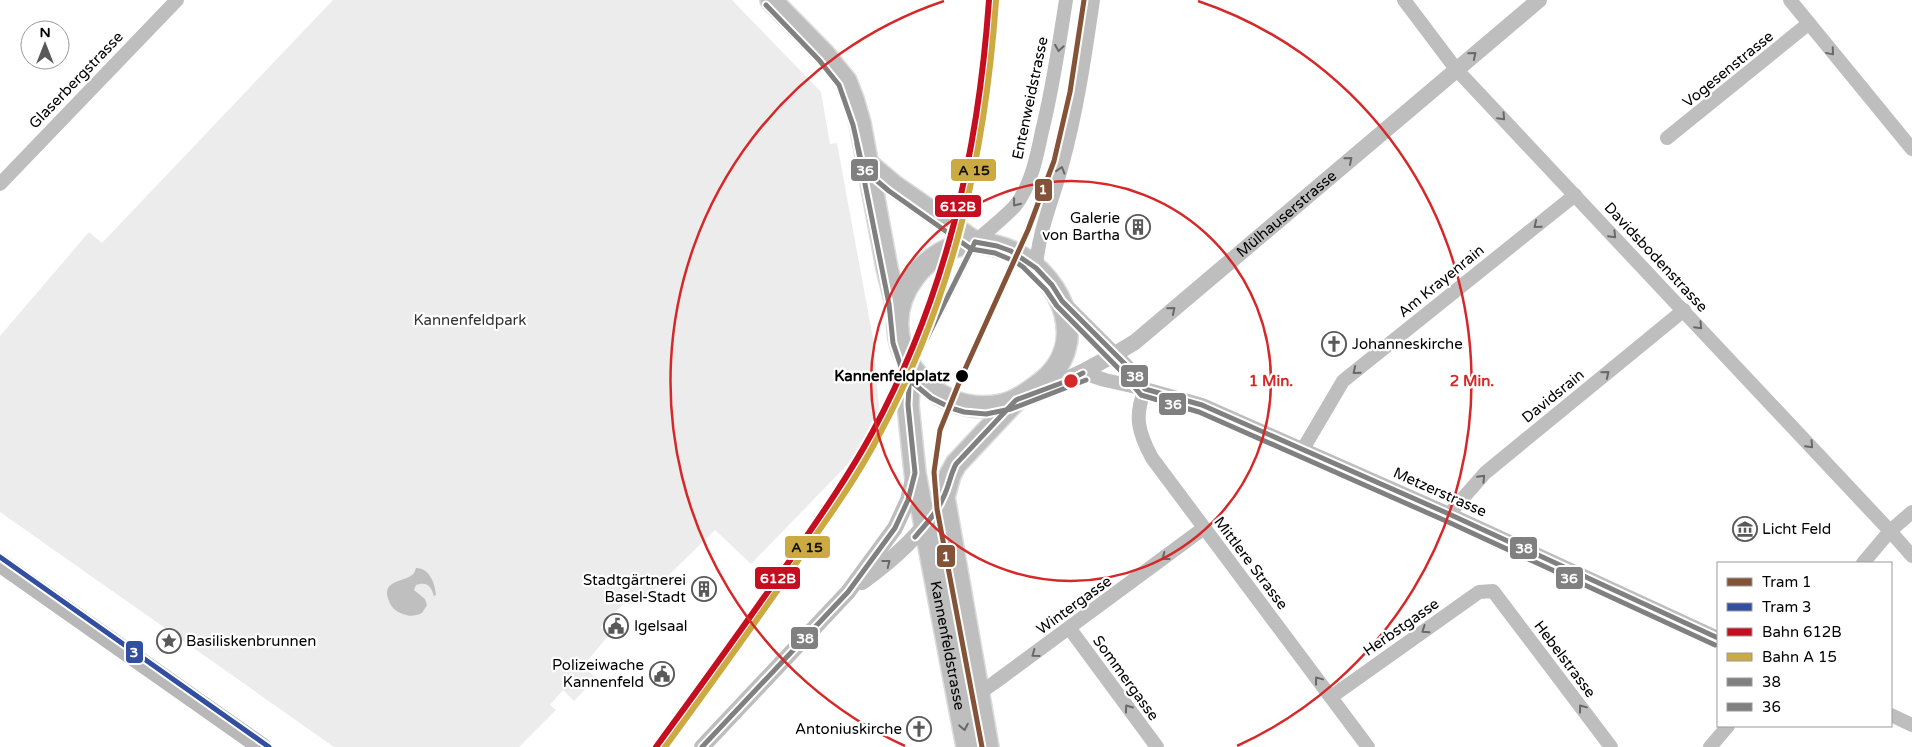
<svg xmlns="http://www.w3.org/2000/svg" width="1912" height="747" font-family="'Varela Round',sans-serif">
<rect width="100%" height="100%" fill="#fff"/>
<polygon fill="#ececec" points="333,0 732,0 821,92 830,144 837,143 873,339 881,430 751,564 715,530 639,604 631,596 601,627 609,635 583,666 596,678 574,701 563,690 550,705 556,710 519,747 334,747 0,512 0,336 89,232 102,243"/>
<path fill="#bfbfbf" d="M416 568C430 568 435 584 436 595L434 596C431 587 428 581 416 585L414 590 425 599 427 605 422 613C415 616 410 617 403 614 396 612 391 607 389 601 380 580 404 582 412 575 414 574 415 571 416 568Z"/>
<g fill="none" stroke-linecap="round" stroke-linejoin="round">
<defs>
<g id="primary">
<polyline points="771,0 825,55 846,81 853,99 860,123 887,268 898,312"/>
<polyline points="868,164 893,185 975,242"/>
<path d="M975 242C990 244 1005 247 1018 255 1064 281 1090 345 1041 383 1029 392 1016 402 1001 405 929 420 867 338 914 277 930 256 949 246 975 242Z"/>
<path id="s2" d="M910 367 908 405 915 473 967 747"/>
<polyline points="988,747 944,497 950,475 956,464 1016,400"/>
</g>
</defs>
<use href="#primary" stroke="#dbdbdb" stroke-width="24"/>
<g stroke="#bebebe" stroke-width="14">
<polyline points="1404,0 1456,69 1890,531 1912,556"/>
<polyline points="1790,0 1912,149"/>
<polyline points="1667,138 1808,24"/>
<polyline points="0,184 177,0"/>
<path d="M975 242C988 230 1003 219 1015 206 1031 186 1037 156 1042 131 1053 88 1059 44 1066 0"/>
<path d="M1036 268C1038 232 1053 199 1062 165 1077 111 1085 55 1093 0"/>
<polyline points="1063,302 1127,366 1145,389"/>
<polyline points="1083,373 1105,380 1145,389 1202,405 1449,514 1718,638"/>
<path d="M1145 389C1134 416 1138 432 1152 458L1368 747"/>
<polyline points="1303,449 1343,381 1575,195"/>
<polyline points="1449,514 1485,473 1684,310"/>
<polyline points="1863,563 1890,531 1912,512"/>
<polyline points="1070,629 1157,747"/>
<polyline points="972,696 978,694 994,683 1204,528"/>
<polyline points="1331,697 1479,592 1493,591 1611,747"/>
<polyline points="1891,715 1912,725"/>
<polyline points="1710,747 1728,726"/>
</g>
<g stroke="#bebebe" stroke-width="16">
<path id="s1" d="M1032 394C1069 380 1102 363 1135 342L1539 0"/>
<path d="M862 582C895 558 923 533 944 497"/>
<polyline points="702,747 848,592 895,528 908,500 914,475"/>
</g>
<polyline stroke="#b8b8b8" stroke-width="19" points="0,563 262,747"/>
<use href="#primary" stroke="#bebebe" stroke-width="21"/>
<defs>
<g id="bus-1">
<polyline points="975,242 997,246 1011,251 1036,268 1052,285 1062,301 1127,366 1145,389 1202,405 1449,514 1718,638"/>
<path d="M915 537C925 525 937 513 943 498 949 487 950 475 956 464L1016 400 1067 381 1083 373"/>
<polyline points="702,747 848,592 895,528 908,500 915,473 908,405 910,367 926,340 975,242"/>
</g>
<g id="bus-2">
<polyline points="766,5 819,60 839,85 853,125 863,169 889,191 971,249 995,253 1014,261 1023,267 1046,290 1057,306 1121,371 1141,395 1199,412 1446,521 1715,645"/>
<polyline points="857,144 889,304 893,343 902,370 913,383 931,398 951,408 964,412 986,414 1011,409 1086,380"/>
</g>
</defs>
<use href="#bus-1" stroke="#fff" stroke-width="9"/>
<use href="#bus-2" stroke="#fff" stroke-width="9"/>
<use href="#bus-1" stroke="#808080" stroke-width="5"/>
<use href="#bus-2" stroke="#808080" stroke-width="5"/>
<defs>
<path id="rail-1" d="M656 747C703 683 750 618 795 553 822 514 849 475 872 433 946 296 978 154 989 0"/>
<path id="rail-2" d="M665 747C711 684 757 621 801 556 828 518 856 479 878 437 953 299 985 156 996 1"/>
</defs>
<use href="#rail-1" stroke="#fff" stroke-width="10"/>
<use href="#rail-2" stroke="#fff" stroke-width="10"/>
<use href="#rail-1" stroke="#c50e1f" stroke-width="6"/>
<use href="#rail-2" stroke="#cbaa42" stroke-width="6"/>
<defs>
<polyline id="tram-1" points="982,747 937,509 934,472 940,430 961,378 1028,230 1054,161 1070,92 1084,0"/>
<polyline id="tram-2" points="0,557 269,747"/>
</defs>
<use href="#tram-1" stroke="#fff" stroke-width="9"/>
<use href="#tram-2" stroke="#fff" stroke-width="9"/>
<use href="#tram-1" stroke="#835237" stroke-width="5"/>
<use href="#tram-2" stroke="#324ea1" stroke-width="5"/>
</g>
<defs><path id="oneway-chevron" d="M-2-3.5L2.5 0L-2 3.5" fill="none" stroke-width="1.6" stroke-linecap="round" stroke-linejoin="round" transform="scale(1.25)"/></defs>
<g stroke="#686868">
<use href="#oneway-chevron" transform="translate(1059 48) rotate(99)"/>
<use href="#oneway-chevron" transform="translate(1831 52) rotate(50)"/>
<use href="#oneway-chevron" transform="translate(1473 55) rotate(-40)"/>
<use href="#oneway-chevron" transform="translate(1502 117) rotate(47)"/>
<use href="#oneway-chevron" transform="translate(1349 160) rotate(-40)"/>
<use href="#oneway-chevron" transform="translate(1061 170) rotate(-73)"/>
<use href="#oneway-chevron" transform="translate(1016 203) rotate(128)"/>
<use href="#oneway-chevron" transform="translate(1537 225) rotate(141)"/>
<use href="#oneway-chevron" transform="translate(1613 235) rotate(46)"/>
<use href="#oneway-chevron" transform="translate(1172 310) rotate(-40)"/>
<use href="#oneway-chevron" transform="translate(1699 326) rotate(47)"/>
<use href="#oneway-chevron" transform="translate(1356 371) rotate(141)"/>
<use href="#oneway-chevron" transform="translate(1606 374) rotate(-39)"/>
<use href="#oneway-chevron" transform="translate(1810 445) rotate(47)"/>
<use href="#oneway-chevron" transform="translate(1482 478) rotate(-46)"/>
<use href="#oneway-chevron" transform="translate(1165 557) rotate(143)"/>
<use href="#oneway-chevron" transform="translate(887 563) rotate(-38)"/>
<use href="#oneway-chevron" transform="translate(1425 630) rotate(145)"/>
<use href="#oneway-chevron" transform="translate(1035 654) rotate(144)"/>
<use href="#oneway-chevron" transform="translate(1318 680) rotate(-127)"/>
<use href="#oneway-chevron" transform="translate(1128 708) rotate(-126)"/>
<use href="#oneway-chevron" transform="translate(1582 708) rotate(-127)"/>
<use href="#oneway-chevron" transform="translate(964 727) rotate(79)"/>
</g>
<g fill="none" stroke="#d62828" stroke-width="2.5">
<circle cx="1071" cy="381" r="200"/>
<path d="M905 746A401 401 0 0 1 944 1M1198 1A401 401 0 0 1 1237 746"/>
</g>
<defs>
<symbol id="building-ring" viewBox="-11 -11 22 22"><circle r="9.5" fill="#fff" stroke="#595959" stroke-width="1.5"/><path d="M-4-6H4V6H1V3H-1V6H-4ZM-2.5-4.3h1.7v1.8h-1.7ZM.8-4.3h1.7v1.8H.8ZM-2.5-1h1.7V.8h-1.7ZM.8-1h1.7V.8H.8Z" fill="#595959"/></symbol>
<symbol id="church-ring" viewBox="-11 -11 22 22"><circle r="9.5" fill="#fff" stroke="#595959" stroke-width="1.5"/><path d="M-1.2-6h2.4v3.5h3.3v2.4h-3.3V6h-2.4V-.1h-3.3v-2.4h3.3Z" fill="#595959"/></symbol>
<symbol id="museum-ring" viewBox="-11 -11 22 22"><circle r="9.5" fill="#fff" stroke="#595959" stroke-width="1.5"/><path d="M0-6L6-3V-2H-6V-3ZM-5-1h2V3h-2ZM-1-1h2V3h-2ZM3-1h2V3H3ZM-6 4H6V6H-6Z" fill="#595959"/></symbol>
<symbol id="civic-ring" viewBox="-11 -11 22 22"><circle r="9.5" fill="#fff" stroke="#595959" stroke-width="1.5"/><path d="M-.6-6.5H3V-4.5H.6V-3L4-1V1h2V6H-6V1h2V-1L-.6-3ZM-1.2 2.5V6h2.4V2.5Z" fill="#595959"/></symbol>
<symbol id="sight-ring" viewBox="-11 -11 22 22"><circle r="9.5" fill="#fff" stroke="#595959" stroke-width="1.5"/><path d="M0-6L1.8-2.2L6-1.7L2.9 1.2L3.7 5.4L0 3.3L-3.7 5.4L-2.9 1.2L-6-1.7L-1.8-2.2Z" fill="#595959"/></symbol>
</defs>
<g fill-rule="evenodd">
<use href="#building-ring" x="1124" y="213" width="28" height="28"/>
<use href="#church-ring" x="1320" y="330" width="28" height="28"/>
<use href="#museum-ring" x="1731" y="515" width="28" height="28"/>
<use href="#building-ring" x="690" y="575" width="28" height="28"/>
<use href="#civic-ring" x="602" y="612" width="28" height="28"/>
<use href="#sight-ring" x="155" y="627" width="28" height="28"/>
<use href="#civic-ring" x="648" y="660" width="28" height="28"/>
<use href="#church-ring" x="905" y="715" width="28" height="28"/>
</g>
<circle fill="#000" stroke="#fff" stroke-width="2" cx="962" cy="376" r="7"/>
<g text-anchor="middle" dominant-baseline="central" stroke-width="4.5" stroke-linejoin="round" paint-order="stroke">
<g font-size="15" fill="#000" stroke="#fff">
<text transform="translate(1728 69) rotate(-39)">Vogesenstrasse</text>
<text transform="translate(76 80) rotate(-46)">Glaserbergstrasse</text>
<text transform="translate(1030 98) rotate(-78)">Entenweidstrasse</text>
<text stroke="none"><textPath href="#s1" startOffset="314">Mülhauserstrasse</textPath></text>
<text transform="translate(1656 257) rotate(47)">Davidsbodenstrasse</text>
<text transform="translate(1441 281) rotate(-39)">Am Krayenrain</text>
<text transform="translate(1553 396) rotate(-39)">Davidsrain</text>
<text transform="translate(1440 492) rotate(24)">Metzerstrasse</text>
<text transform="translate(1251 563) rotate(53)">Mittlere Strasse</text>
<text transform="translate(1074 605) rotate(-36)">Wintergasse</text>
<text transform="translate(1401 627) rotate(-35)">Herbstgasse</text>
<text stroke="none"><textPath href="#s2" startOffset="282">Kannenfeldstrasse</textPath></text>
<text transform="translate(1565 659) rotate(53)">Hebelstrasse</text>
<text transform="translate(1126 678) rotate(54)">Sommergasse</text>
</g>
<g font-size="15" fill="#000" stroke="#fff" text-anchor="end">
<text x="1120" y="218">Galerie<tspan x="1120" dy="17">von Bartha</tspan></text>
<text x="1352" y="344" text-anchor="start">Johanneskirche</text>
<text x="1762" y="529" text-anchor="start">Licht Feld</text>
<text x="686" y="580">Stadtgärtnerei<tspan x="686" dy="17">Basel-Stadt</tspan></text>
<text x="634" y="626" text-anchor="start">Igelsaal</text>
<text x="186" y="641" text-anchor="start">Basiliskenbrunnen</text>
<text x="644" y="665">Polizeiwache<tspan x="644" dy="17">Kannenfeld</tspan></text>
<text x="902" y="729">Antoniuskirche</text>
</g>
<g font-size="15" fill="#333" stroke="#fff">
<text x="470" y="320">Kannenfeldpark</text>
</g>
<g font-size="15" font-weight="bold" fill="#000" stroke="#fff" text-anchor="end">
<text x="950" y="376">Kannenfeldplatz</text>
</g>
</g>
<circle cx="1071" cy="381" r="8" fill="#d62828" stroke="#fff" stroke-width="2.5"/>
<g font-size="15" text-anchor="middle" font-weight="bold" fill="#d62828" stroke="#fff" stroke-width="4.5" stroke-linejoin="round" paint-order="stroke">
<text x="1271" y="386">1 Min.</text>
<text x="1472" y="386">2 Min.</text>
</g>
<g stroke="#fff" stroke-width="2">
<rect x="950" y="158" width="47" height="24" rx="5" fill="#cbaa42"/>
<rect x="850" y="158" width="29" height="24" rx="5" fill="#808080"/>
<rect x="1034" y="178" width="19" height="24" rx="5" fill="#835237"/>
<rect x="934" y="194" width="48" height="24" rx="5" fill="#c50e1f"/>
<rect x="1120" y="364" width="29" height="24" rx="5" fill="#808080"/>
<rect x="1158" y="392" width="29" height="24" rx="5" fill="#808080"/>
<rect x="784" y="535" width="47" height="24" rx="5" fill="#cbaa42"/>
<rect x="1509" y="536" width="29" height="24" rx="5" fill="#808080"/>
<rect x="936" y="544" width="20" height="24" rx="5" fill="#835237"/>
<rect x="1555" y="566" width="29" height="24" rx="5" fill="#808080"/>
<rect x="754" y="566" width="47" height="24" rx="5" fill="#c50e1f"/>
<rect x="790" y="626" width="29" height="24" rx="5" fill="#808080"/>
<rect x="125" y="640" width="19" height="24" rx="5" fill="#324ea1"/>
</g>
<g font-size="14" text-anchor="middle" font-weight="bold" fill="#fff">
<text x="865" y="175">36</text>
<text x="1043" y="194">1</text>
<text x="958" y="211">612B</text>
<text x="1135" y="381">38</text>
<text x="1173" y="409">36</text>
<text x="1524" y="553">38</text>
<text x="946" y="561">1</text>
<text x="1569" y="583">36</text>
<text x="778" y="583">612B</text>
<text x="805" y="643">38</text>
<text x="134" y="657">3</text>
</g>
<g font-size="14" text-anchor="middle" font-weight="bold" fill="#111">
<text x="974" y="175">A 15</text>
<text x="807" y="552">A 15</text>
</g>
<rect x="1717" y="562" width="175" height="165" fill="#ffffff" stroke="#999999"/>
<rect x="1727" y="578" width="25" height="8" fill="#835237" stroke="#999999"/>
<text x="1762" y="587" font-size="15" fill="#000000">Tram 1</text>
<rect x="1727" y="603" width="25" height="8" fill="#324ea1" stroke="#999999"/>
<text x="1762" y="612" font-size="15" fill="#000000">Tram 3</text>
<rect x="1727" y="628" width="25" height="8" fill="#c50e1f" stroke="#999999"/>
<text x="1762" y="637" font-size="15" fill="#000000">Bahn 612B</text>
<rect x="1727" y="653" width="25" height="8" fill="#cbaa42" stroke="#999999"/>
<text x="1762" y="662" font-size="15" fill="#000000">Bahn A 15</text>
<rect x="1727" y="678" width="25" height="8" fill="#808080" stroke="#999999"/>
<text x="1762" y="687" font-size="15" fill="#000000">38</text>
<rect x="1727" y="703" width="25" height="8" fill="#808080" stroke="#999999"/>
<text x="1762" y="712" font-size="15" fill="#000000">36</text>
<g transform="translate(45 45)"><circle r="24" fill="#ffffff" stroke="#999999"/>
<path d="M0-4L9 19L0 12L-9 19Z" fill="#595959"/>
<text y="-8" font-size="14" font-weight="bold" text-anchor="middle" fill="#000000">N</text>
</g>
</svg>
